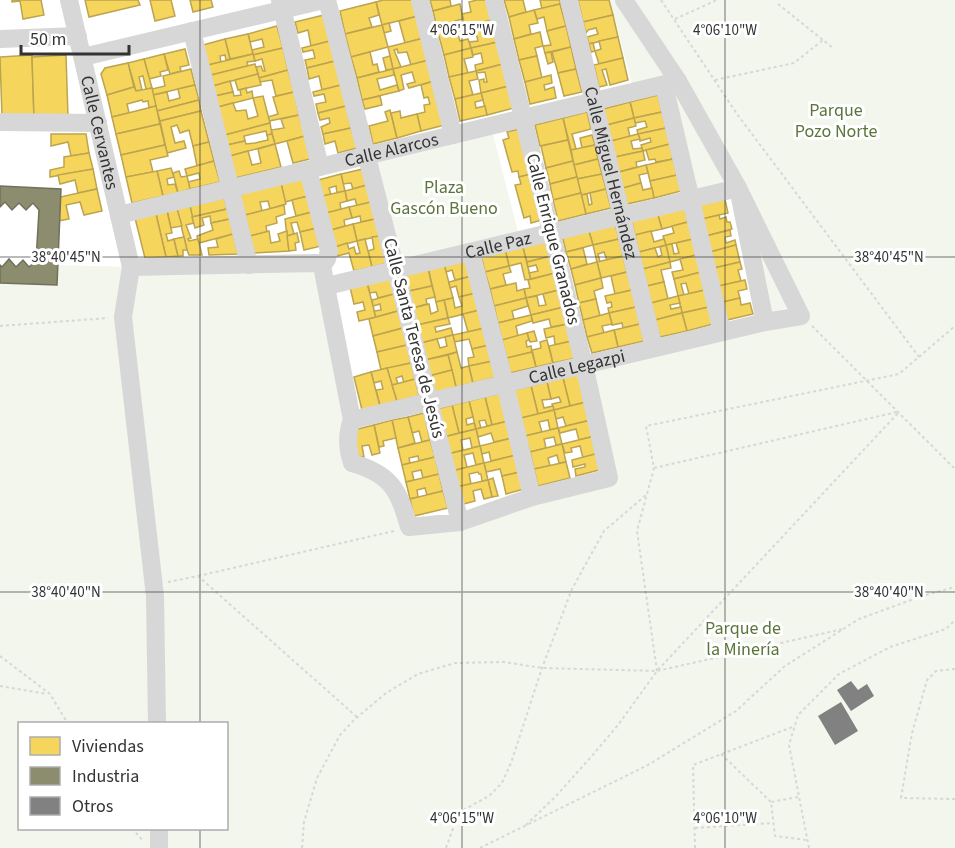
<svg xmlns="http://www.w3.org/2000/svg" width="955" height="848" font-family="'Source Sans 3',sans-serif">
<rect width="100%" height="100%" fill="#fff"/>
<g fill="#f2f6ed" fill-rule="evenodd">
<path d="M610 0H955V848H0V283L57 265 131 267 316 263 352 420 341 453 381 474 409 527 609 478 584 365 801 316 738 188 691 199 664 85 634 92ZM20 724H226V828H20Z"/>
<polygon points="491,126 520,240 397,269 368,155"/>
<polygon points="750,222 785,300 787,308 770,312"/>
</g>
<g fill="#f6d55c" stroke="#bca450" stroke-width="1.5">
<polygon points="12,0 41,0 44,15 23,19 20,1 12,2"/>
<polygon points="85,0 138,0 140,5 89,17"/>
<polygon points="150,0 171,0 175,16 155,21"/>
<polygon points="190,0 211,0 213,7 193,12"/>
<polygon points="383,0 414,0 418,16 382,25 376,2"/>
<polygon points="430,0 450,0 451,6 433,11"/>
<polygon points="477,0 487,0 492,20 465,26 462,14 471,12 469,2"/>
<polygon points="504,0 523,0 526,12 509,17"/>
<polygon points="540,0 560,0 560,4 542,9"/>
<polygon points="578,0 609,0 613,15 583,22"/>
<polygon points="376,2 379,15 369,18 372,27 345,34 340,11"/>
<polygon points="460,4 463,19 455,21 457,29 438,33 433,11"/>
<polygon points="560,4 566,26 547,31 544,17 537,19 534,10"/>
<polygon points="534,10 538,23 529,25 531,34 514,39 509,17"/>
<polygon points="324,15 330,41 311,46 308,30 298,33 295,22"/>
<polygon points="613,15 618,37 589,44 587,37 598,34 596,28 588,30 586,33 583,22"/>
<polygon points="418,16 424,38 405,43 399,21"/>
<polygon points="492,20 498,42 471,48 469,42 478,41 474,25"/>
<polygon points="389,23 391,31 384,33 382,25"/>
<polygon points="382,25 388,47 351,57 345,34"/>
<polygon points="277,26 283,48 253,55 252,50 264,47 262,39 250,42 248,34"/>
<polygon points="465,26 467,32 458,34 460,41 468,39 471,48 444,55 438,33"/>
<polygon points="566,26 571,47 545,53 543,46 551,45 547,31"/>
<polygon points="540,32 543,46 535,48 537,56 519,60 514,39"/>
<polygon points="248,34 253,54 230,59 225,39"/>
<polygon points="618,37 623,58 599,64 595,51 591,52 589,44 593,43 595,51 601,49 599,41"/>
<polygon points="424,38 429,60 411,65 407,52 398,53 397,49 394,50 401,67 393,69 388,47"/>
<polygon points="225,39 230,59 226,60 225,55 220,56 221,62 208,65 203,45"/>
<polygon points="330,41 335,61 307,68 305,60 315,58 313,50 303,52 302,48"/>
<polygon points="498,42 503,64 476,71 475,65 483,63 481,53 473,55 471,48"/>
<polygon points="571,47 576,69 558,73 552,52"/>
<polygon points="283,48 288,70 259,78 256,67 261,66 263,71 265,71 262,59 255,61 253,55"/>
<polygon points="471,48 473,57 464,59 468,73 449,77 444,55"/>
<polygon points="185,49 189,65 180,67 181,71 170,74 164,54"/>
<polygon points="370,52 373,65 377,64 379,72 357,78 351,57"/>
<polygon points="551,52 553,62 548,64 545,53"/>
<polygon points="164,54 168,70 160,72 161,76 149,79 144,59"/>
<polygon points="253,54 255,61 247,62 248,66 211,75 208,65"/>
<polygon points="32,55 34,118 2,117 0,57"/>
<polygon points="66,55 68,117 34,118 32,57"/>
<polygon points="390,56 393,69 386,70 383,58"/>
<polygon points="537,56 542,78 525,82 519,60"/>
<polygon points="623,58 628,80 610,85 606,69 602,70 607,85 599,87 594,65"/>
<polygon points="144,59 152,88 146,89 143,76 139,77 142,90 136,91 128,63"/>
<polygon points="429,60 434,81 409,88 407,84 415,82 412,72 401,75 404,89 399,91 393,69"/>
<polygon points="335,61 341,85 322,90 319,76 309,79 307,68"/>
<polygon points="128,63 134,87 107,95 101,74 105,68"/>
<polygon points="255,64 258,74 213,86 211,75"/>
<polygon points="503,64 509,86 481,93 479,80 484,79 484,82 487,82 485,72 477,73 476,71"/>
<polygon points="191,69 195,85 153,95 152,89 165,86 163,76"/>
<polygon points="393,69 394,75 377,79 380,90 397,85 399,91 362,100 357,78"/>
<polygon points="576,69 582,92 564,96 558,73"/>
<polygon points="288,70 294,92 276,96 272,80 260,82 259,78"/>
<polygon points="476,71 478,79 469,81 473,95 455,99 449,77"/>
<polygon points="258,74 261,85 238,90 235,80"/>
<polygon points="551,75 552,83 544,85 545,90 554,87 556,98 530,104 525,82"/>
<polygon points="230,81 233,92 215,96 213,86"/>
<polygon points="434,81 445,125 421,131 417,114 425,112 424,105 430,104 428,97 424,98 421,85"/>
<polygon points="195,85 199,100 157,111 153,95 167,92 169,101 180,98 178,89"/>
<polygon points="341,85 346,106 318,113 316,104 326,102 324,94 314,96 313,92"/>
<polygon points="509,86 514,108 487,115 481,93"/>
<polygon points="134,87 136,91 152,88 156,106 149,108 148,101 143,102 142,100 127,104 129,113 112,117 107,95"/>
<polygon points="246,88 247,93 252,91 253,98 218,107 215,96 233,92 234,96 241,95 240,90"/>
<polygon points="294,92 299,115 269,121 268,117 278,114 273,97"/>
<polygon points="481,93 483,100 475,102 476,108 485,106 487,115 460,121 455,99"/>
<polygon points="658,95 662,112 634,118 630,102"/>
<polygon points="263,96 270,123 225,135 218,107 233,103 236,111 246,110 248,119 258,116 253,98"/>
<polygon points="380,96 382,105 365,109 362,100"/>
<polygon points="199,100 201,111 160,121 157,111"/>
<polygon points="630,102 634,118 607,125 603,109"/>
<polygon points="156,106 160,124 116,134 112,117"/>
<polygon points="346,106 351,128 323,134 321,127 330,123 329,118 320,120 318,113"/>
<polygon points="390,110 397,138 373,144 369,126 388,121 385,112"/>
<polygon points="201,111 209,142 193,146 189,130 180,133 177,125 171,127 175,143 184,141 186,148 167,153 160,121"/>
<polygon points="400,111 401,118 417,114 421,131 397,138 391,113"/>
<polygon points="587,112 591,129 572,134 576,149 571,150 563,118"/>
<polygon points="662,112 666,128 638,134 637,130 647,127 645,121 635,123 634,118"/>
<polygon points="299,115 305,136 275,144 271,130 284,128 281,119"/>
<polygon points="563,118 568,140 540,146 535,125"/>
<polygon points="634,118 636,126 628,128 630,137 611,141 607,125"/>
<polygon points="270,123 272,134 267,135 266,131 244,136 245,141 227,145 225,135"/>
<polygon points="160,124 165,145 121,155 116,134"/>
<polygon points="351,128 357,148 338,153 335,141 325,144 323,134"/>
<polygon points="666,128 670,144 643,151 641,145 651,142 650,138 640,141 638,134"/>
<polygon points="519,129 531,174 519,177 518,171 512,172 503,140 509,138 507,132"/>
<polygon points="51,134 86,134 89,153 71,156 68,142 51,146"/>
<polygon points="272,134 275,144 230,156 227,145 245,141 246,144 255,143 268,140 267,135"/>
<polygon points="638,134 640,139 631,141 633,149 642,148 643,151 615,157 611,141"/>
<polygon points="592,135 595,145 582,148 580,138"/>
<polygon points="305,136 310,159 293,163 287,141"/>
<polygon points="568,140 573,161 546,168 541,146"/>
<polygon points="209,142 214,161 197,166 193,146"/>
<polygon points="275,144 281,167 235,178 230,156 248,151 252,165 261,163 258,149"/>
<polygon points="670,144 673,159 656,162 655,159 649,160 646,150"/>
<polygon points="165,145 168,156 150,160 153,172 126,177 121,155"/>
<polygon points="595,145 598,159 574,165 571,150"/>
<polygon points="643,151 645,160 636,162 637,167 619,172 615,157"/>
<polygon points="89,153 93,169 50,177 50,170 64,167 64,157"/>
<polygon points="598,159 602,174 577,179 574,165"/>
<polygon points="673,159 677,175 650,181 646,165"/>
<polygon points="214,161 220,182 190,189 188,182 200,179 199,173 187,176 185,169"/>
<polygon points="573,161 577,177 550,184 546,168"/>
<polygon points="646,165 648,173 639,175 641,183 623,188 619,172"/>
<polygon points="171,168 174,177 167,179 168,185 175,184 178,193 163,196 157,171"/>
<polygon points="93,169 97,189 78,193 75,180 60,184 58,175"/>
<polygon points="363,169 367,185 353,189 351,183 343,184 341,174"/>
<polygon points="157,171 163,196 132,203 126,177"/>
<polygon points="179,171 181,177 187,176 190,189 178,193 173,173"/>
<polygon points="341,174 345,191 337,193 336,186 329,188 331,195 322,196 318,180"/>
<polygon points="531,174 542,220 531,223 530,216 524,218 515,185 521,184 519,177"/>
<polygon points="602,174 606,189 581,195 577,179"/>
<polygon points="677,175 681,191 654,198 650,181"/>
<polygon points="577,177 581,193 553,200 550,184"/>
<polygon points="303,178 308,196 285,202 281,183"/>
<polygon points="281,183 286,204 270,209 268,201 260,202 262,211 245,215 239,194"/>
<polygon points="641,183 643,190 652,188 654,198 627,204 623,188"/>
<polygon points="367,185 371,202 357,206 355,199 347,201 345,191"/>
<polygon points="97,189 102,211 84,215 80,202 66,205 69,219 58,221 60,197"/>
<polygon points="606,189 611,208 586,214 581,195 587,194 589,205 592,204 590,193"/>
<polygon points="345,191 347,201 340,203 341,210 326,213 322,196"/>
<polygon points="581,193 586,214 558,221 553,200"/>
<polygon points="724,195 728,213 702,219 698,202"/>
<polygon points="308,196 312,212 296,216 292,200"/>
<polygon points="224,198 227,209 192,217 190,206"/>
<polygon points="371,202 375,219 361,222 360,216 352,218 349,207"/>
<polygon points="284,205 285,214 276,217 277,223 266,226 267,232 250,236 245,215"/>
<polygon points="684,205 688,222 662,229 657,212"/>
<polygon points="190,206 194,223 186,225 191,238 188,239 189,241 198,239 202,255 189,255 187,250 177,209"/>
<polygon points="349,207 352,218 344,220 345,226 331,230 326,213"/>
<polygon points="177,209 182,226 171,228 167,211"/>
<polygon points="227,209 230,219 211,223 210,216 202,218 204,225 195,228 192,217"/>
<polygon points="167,211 172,233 166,234 168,241 174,239 178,256 166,257 156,214"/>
<polygon points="312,212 317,228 300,232 297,222 291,223 294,234 287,236 285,219"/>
<polygon points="657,212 662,229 635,235 631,218"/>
<polygon points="156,214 166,257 145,258 135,218"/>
<polygon points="719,215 720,219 726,217 727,222 730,222 732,229 706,236 702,219"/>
<polygon points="230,219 233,234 199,243 197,236 213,230 211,223"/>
<polygon points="375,219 380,236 357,241 353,224"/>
<polygon points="614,221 619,239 593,245 588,228"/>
<polygon points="688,222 693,239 666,245 663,236 674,233 672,226"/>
<polygon points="353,224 357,241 335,247 331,230"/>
<polygon points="317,228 321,246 304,250 300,232"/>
<polygon points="588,228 593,245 566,252 562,235"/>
<polygon points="730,230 731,236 725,237 726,243 735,240 736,245 710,252 706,236"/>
<polygon points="269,231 271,243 280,241 278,234 287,231 289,251 254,253 250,236"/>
<polygon points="651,231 654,242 664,239 666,245 639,252 635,235"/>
<polygon points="297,233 299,242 295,243 296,250 289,251 287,236"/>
<polygon points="233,234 238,254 209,255 208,248 218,247 216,239"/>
<polygon points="380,236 387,263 372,267 368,251 374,249 372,237"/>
<polygon points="184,237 187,250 183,250 183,256 178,256 174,239"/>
<polygon points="365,239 372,267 354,271 349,253 337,256 335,247 347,243 349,249 354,247 356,254 360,253 357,241"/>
<polygon points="546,239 551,256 527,262 522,244"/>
<polygon points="619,239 623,256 607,260 604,252 598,254 600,262 597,262 593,245"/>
<polygon points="693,239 696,255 670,262 666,245 672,244 674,254 679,253 676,243"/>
<polygon points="522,244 531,279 525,280 521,263 509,266 505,249"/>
<polygon points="666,245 670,262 643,269 639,252 655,248 658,257 662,255 660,247"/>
<polygon points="736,245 740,262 714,268 710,252"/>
<polygon points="583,248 587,264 571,269 566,252"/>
<polygon points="505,249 509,266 485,272 481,255"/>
<polygon points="696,255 701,272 674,279 672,272 683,270 680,259"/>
<polygon points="551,256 555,273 531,279 529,273 538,271 536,265 528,267 527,262"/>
<polygon points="623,256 627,272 601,278 597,262"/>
<polygon points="467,258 472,276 455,280 452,270 446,272 444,264"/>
<polygon points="597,262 601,278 575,285 571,269"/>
<polygon points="670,262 671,268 661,270 664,282 647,286 643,269"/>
<polygon points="740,262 742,269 738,270 741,281 719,286 714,268"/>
<polygon points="444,264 453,298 436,302 428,268"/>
<polygon points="509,266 511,272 503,274 506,285 490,289 485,272"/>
<polygon points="428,268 432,286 409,291 404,274"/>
<polygon points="627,272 632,290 615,294 611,276"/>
<polygon points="701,272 705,290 689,294 686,283 681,284 684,295 678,296 674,279"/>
<polygon points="555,273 559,290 526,298 524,289 530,288 528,280"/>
<polygon points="472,276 476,293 459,297 456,286 450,288 449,282"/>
<polygon points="390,277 394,294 378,298 376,292 370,293 367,283"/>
<polygon points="601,278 603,288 594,291 596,299 579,303 575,285"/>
<polygon points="745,280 747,289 738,291 740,298 723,302 719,286"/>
<polygon points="664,282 668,299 651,303 647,286"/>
<polygon points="367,283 376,317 359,321 357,312 365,310 363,302 354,304 350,287"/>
<polygon points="516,283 517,291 524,289 526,298 494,306 490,289"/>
<polygon points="432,286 435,297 426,299 427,304 413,308 409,291"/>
<polygon points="559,290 564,307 531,315 526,298 537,296 539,306 546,305 543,294"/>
<polygon points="632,290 636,307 609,313 608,308 612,307 611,302 607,303 605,296"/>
<polygon points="705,290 709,307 682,313 678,296"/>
<polygon points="476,293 480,310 448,318 444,300 453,298 455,308 462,306 459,297"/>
<polygon points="394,294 398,311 376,317 374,311 381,310 380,304 373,306 372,300"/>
<polygon points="678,296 680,303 670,305 671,309 681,307 682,313 655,320 651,303"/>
<polygon points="526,298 528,306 512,311 514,319 498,323 494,306"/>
<polygon points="740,298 741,305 750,303 753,314 727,320 723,302"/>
<polygon points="596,299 600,316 583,320 579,303"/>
<polygon points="444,300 448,318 417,325 413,308 429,304 431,314 438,311 436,302"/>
<polygon points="564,307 568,324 551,327 549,319 533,323 531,315"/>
<polygon points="636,307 640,324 623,328 622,323 612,325 609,313"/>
<polygon points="709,307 713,324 687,331 682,313"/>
<polygon points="480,310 485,328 468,332 463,314"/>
<polygon points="398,311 403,328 373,336 369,319"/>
<polygon points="609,313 612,324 602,326 604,333 587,337 583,320"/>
<polygon points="682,313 687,331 660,337 655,320"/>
<polygon points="531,315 532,321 516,326 518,336 502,340 498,323"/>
<polygon points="448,318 450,324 435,327 436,332 451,328 453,335 421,343 417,325"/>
<polygon points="568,324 572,341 555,345 554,336 546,338 544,329"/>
<polygon points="640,324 644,341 618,347 614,330"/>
<polygon points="403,328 407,345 377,352 373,336"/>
<polygon points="485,328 489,345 472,349 469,339 454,342 453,335"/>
<polygon points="614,330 618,347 592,353 587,337"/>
<polygon points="534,331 537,341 530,342 527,333"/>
<polygon points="527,333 529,340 526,341 527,347 531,346 532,352 507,358 502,340"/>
<polygon points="453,335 457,352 425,360 421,343 437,339 440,348 447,346 445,337"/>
<polygon points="547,340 553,363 536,367 532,350 541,348 540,342"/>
<polygon points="572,341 576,358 553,363 549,346"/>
<polygon points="407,345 411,363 381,370 377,352"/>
<polygon points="489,345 493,361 469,366 468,358 474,357 472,349"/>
<polygon points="457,352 461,368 469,366 473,383 456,387 448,355"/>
<polygon points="532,352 536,367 510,373 507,358"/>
<polygon points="448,355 452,370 429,376 425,360"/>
<polygon points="493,361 497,377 473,383 469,366"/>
<polygon points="411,363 415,379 404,383 402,376 396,378 398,384 392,385 387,368"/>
<polygon points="387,368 397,401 380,406 376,390 383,389 381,381 374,383 371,372"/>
<polygon points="452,370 456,387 433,393 429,376"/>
<polygon points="371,372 380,406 362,410 354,377"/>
<polygon points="579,374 586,402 570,406 563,378"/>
<polygon points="563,378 570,406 554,410 552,404 561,402 559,397 551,399 547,382"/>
<polygon points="415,379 419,396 397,401 392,385"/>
<polygon points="547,382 551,399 542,400 544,408 553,406 554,410 538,414 531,386"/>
<polygon points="531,386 538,414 521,418 514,390"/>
<polygon points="501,393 508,421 492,425 485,397"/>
<polygon points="485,397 492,425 487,426 485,420 479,421 481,428 476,429 469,401"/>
<polygon points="469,401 473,417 466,419 467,425 474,423 476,429 459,433 452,405"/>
<polygon points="586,402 591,420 566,426 563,417 556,419 554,410"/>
<polygon points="452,405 459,433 444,437 437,409"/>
<polygon points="554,410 558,428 550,430 548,420 539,422 542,432 525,436 521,418"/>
<polygon points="424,413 430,440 422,442 419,431 412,433 408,417"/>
<polygon points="408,417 415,443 398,448 392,420"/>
<polygon points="392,420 396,438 383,441 384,446 379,447 374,425"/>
<polygon points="591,420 595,436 579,440 576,429 560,433 558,428"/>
<polygon points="508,421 512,438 494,442 491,433 478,437 476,429"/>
<polygon points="374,425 380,453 372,455 369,445 362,446 364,457 355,456 354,430"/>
<polygon points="558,428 562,444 556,445 554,437 544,439 546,448 530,452 525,436"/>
<polygon points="476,429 480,446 472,448 470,438 461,440 463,450 448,454 444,437"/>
<polygon points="595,436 599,453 583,458 580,446 571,448 572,452 565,453 562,444"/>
<polygon points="512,438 516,455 491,461 489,452 482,454 480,446"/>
<polygon points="430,440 435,457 419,461 418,456 409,458 410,463 402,465 398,448"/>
<polygon points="562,444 566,462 559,463 557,455 548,458 550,466 534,469 530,452"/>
<polygon points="480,446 484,463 476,465 473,453 464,455 467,467 452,471 448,454"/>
<polygon points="599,453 603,469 576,476 575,469 585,467 585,464 573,467 572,460"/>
<polygon points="516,455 520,472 502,476 500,469 486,472 484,463"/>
<polygon points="435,457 439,474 423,478 421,470 412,472 414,480 406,482 402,465"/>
<polygon points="566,462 570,478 538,486 534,469"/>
<polygon points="484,463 488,480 482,481 481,474 479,474 478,472 469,474 471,484 456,487 452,471"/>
<polygon points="520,472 524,489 506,494 502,476"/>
<polygon points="439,474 443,491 427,495 425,488 417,490 418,497 410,499 406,482"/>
<polygon points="493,478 498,496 492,497 488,480"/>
<polygon points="488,480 492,497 484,499 481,489 473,491 475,501 460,505 456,487"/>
<polygon points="443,491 448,508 414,516 410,499"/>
</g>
<polygon fill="#8c8c6e" stroke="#71715c" stroke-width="1.5" points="0,186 61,189 57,285 0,283 0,265 2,267 9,259 16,267 23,260 29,267 36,261 39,210 33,203 26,210 19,203 12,210 5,202 0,207"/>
<g fill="#818181">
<polygon points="851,681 858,690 867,684 874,696 851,711 837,690"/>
<polygon points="841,702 858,731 835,745 818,716"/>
</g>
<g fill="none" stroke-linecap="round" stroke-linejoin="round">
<g stroke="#d7d7d7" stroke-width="2" stroke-dasharray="3 3" stroke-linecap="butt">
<polyline points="661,0 737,114 919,357"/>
<polyline points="778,4 823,40"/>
<polyline points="675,19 717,0"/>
<polyline points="715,80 794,63 823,40 834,49"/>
<polyline points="0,326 108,318"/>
<polyline points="812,326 955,469"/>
<polyline points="654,468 897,412"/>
<polyline points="198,576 394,531"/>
<polyline points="168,582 198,576 357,717"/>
<polyline points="0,656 50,694 68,724"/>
<polyline points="955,669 936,671 927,680 912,733 901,798 955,799"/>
<polyline points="657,671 637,531 654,468 646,426 899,374 955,326"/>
<polyline points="0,686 47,694"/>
<polyline points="721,754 771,802"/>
<polyline points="798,797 771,802 775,836 806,840"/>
<polyline points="526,825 555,797 591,757 618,725 657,671 899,412"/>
<polyline points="132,828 143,841"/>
<polyline points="695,828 773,823"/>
<polyline points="302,848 304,822 317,778 340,735 354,720 386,693 418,674 455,663 504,662 542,668 657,671 843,629"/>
<polyline points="446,848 456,820 465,809 489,796 502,783 511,763 542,668 572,589 604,531 646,495"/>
<polyline points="480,848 648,765 736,711 785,666 859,619 922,596 955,587"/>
<polyline points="695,848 693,765 795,726"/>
<polyline points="809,848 789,745 798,715 839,674 890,647 946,629 955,620"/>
</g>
<g stroke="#d7d7d7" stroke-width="18">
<path id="s1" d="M69 0 131 267 123 317 155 596 157 724"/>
<polyline points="280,0 320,167"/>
<polyline points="420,0 453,135"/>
<path id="s2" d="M569 0 654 348"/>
<polyline points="192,31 249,265"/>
<polyline points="0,39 78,36"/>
<polyline points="83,57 324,0"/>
<polyline points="664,85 722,332"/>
<polyline points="0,122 98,123"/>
<polyline points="308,170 329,251 327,259 322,266"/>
<path id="s3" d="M119 215 678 81"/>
<polyline points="471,252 505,384 532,497"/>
<path d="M131 267 316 263 322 266 352 420C346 435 347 448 352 463 391 474 399 490 409 527L460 522 327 0"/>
<path id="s4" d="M327 286 738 188 765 322"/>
<path id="s5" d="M352 420 765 322 801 316 738 188 678 81 624 0"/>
<polyline points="460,522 532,497 609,478 584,365 494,0"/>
<polyline points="159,828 159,848"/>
</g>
</g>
<path fill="none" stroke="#333" stroke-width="1.5" stroke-opacity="0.45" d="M200 0V724M462 0V848M725 0V848M0 257H955M0 592H955M200 828V848"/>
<g text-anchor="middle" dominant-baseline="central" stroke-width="6" stroke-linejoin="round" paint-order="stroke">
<g font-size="18" fill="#5c743b" stroke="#fff">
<text x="836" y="110">Parque<tspan x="836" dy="21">Pozo Norte</tspan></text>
<text x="444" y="187">Plaza<tspan x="444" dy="21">Gascón Bueno</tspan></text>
<text x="743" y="628">Parque de<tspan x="743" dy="21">la Minería</tspan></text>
</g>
<g font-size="18" fill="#333" stroke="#fff">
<text stroke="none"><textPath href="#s1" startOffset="136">Calle Cervantes</textPath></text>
<text stroke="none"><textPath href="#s3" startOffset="280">Calle Alarcos</textPath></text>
<text stroke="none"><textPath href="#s2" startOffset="178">Calle Miguel Hernández</textPath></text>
<text transform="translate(553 239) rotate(76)">Calle Enrique Granados</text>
<text stroke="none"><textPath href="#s4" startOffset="176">Calle Paz</textPath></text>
<text transform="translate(414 338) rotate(76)">Calle Santa Teresa de Jesús</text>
<text stroke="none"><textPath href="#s5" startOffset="231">Calle Legazpi</textPath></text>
</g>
</g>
<g font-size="15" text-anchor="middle" fill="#333" stroke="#fff" stroke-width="6" stroke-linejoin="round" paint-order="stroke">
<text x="462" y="35">4°06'15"W</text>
<text x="725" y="35">4°06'10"W</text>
<text x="66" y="262">38°40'45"N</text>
<text x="889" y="262">38°40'45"N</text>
<text x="66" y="597">38°40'40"N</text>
<text x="889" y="597">38°40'40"N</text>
<text x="462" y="823">4°06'15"W</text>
<text x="725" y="823">4°06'10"W</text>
</g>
<rect x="18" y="722" width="210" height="108" fill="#ffffff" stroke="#adadad" stroke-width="1.5"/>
<rect x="30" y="737" width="30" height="18" fill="#f6d55c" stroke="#adadad" stroke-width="1.5"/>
<text x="72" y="752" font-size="18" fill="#333333">Viviendas</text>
<rect x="30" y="767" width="30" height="18" fill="#8c8c6e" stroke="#adadad" stroke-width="1.5"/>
<text x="72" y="782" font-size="18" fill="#333333">Industria</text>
<rect x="30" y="797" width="30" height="18" fill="#818181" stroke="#adadad" stroke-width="1.5"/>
<text x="72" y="812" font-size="18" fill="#333333">Otros</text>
<path d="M21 45v9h108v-9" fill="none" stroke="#333333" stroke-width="3"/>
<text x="30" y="45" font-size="18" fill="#333333" stroke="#ffffff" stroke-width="4.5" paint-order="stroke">50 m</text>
</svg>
